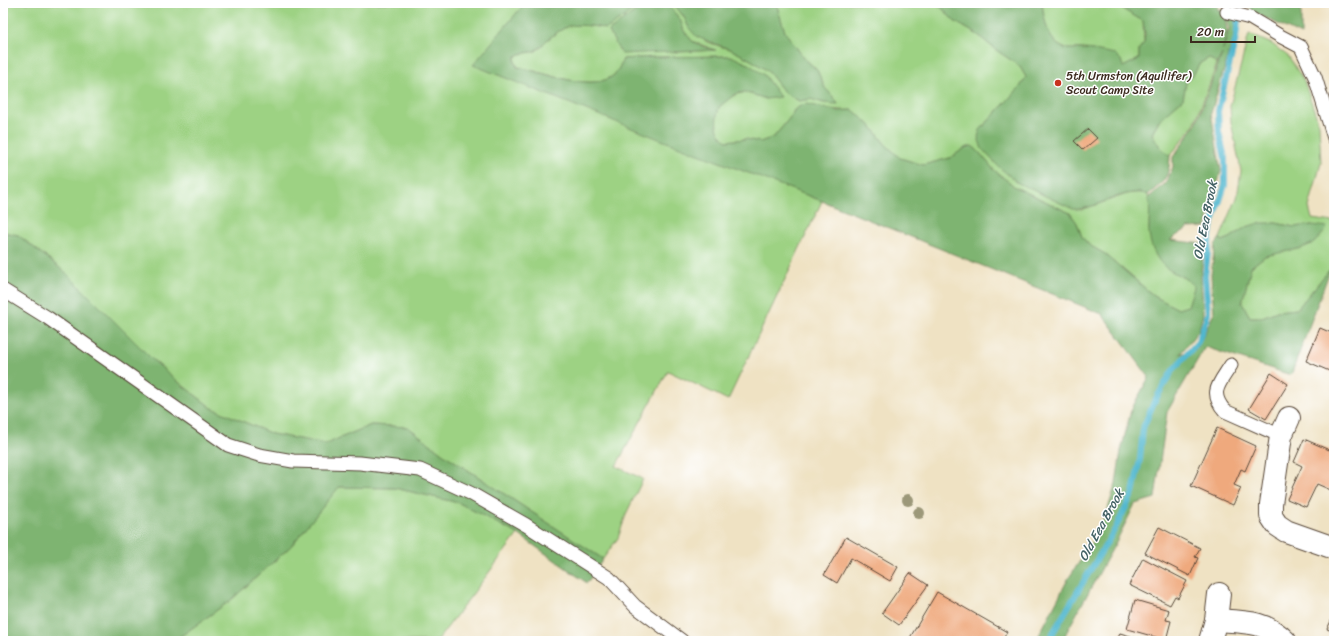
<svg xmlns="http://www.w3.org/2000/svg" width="1337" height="644" font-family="Sriracha,sans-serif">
<rect width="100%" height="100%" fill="#fff"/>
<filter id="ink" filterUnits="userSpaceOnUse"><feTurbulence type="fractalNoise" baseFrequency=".025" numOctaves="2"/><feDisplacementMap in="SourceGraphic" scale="8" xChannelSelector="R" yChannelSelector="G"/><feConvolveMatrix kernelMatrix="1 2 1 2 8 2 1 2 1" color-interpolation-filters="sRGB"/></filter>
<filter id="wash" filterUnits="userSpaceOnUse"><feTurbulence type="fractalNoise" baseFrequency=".012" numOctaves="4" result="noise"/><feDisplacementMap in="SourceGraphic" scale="16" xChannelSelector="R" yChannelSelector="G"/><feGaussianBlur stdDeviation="0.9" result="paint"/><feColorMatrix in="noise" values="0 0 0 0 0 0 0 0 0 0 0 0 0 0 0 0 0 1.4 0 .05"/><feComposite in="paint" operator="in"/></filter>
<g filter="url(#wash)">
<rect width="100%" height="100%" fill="#efe2c3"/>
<g fill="#9dd283" stroke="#6c7e50">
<polygon points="3,3 525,3 474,65 822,201 728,400 668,371 616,466 643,479 627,512 618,538 603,559 442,453 408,427 371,425 326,444 272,434 212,408 182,385 153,360 65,272 18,235 3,232"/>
<path d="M636 3H646L609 31 612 36 656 51 680 52 715 50 692 41 684 31 680 19 666 3H673L684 17 689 28 707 42 732 50 751 60 768 71 785 93 799 101 811 99 824 103 835 99 825 88 817 70 804 58 785 32 776 3H937L954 21 978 35 996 50 1014 62 1020 67 1026 77 1020 87 980 130 1081 210 1127 194 1141 192 1148 195 1150 205 1149 229 1185 279 1191 282 1195 287 1188 306 1178 309 1154 296 1105 254 1089 245 1082 237 1077 223 1070 213 1015 187 995 171 978 151 972 146 965 148 950 158 923 165 900 158 885 144 873 128 853 110C837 111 823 108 807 104L794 110 792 115 774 137 760 142 746 139 726 141C714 130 715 122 719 107 739 89 742 91 766 99L731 56 656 57 623 59C621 64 619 69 616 73 596 95 542 71 518 67L515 62V57C523 51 529 54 536 51 541 48 543 43 547 40 553 35 561 29 569 26 577 24 598 26 606 29L634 9 637 6Z"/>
<path d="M1042 3H1120L1124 10 1143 21 1144 43 1139 49V59L1123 67 1121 60C1108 56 1096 50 1082 49 1077 48 1072 50 1067 49 1047 44 1044 19 1042 3Z"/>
<polygon points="1249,34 1272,44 1289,57 1304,81 1319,124 1321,163 1309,207 1312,219 1334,222 1334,261 1331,268 1297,309 1277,311 1262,317 1250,317 1242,303 1251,267 1265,256 1278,253 1312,225 1294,227 1276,223 1246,227 1230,238 1222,241 1220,238 1237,198 1241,171 1231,122 1230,106"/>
<polygon points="1209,58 1217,64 1194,125 1170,156 1160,147 1152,134 1159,120 1183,99 1186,83 1195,72 1200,63"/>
<polygon points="338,487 395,488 459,503 518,534 437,641 174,641 231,600 291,546"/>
</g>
<g fill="#7eb471" stroke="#5c6f48">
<path d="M525 3H636L637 5 624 17 606 29C598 26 577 24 569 26 561 29 553 35 547 40 543 43 541 48 536 50 529 54 523 51 515 57V62L517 67C541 71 596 95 616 73 619 69 621 64 623 59L656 57 731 56 748 64 764 75 780 97 766 99 745 92 735 94 719 107C715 122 715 130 726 141L746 139 760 142 774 137 792 115 794 110 802 105 807 104 823 108 838 111 853 110 873 128 885 144 900 158 923 165 950 158 965 148 972 146 978 151 995 171 1015 187 1070 213 1077 223 1082 237 1089 245 1105 254 1154 296 1178 309 1188 306 1194 287C1187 276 1171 274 1162 264 1153 254 1148 239 1149 226 1149 217 1151 208 1148 198L1166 183 1173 167V157L1196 124 1222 54 1217 64 1209 58 1200 63 1195 72 1186 83 1183 99 1159 120 1152 134 1160 147 1170 156C1169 179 1164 181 1148 195 1126 185 1096 211 1073 209L1018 183 999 167 982 149 978 137 980 130 1020 87 1026 77 1020 67 1014 62 996 50 978 35 954 21 937 3H1042C1044 19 1048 46 1068 49 1072 49 1077 49 1081 49 1092 49 1104 52 1115 54L1121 60 1123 67 1139 59V49L1144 43 1145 34 1143 21 1124 10 1120 3H1218V10L1224 11 1227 31 1223 50 1229 29 1225 13 1236 16 1234 37 1211 113 1221 171 1206 227 1188 228 1170 240 1204 244 1201 276 1203 314 1199 330 1180 354 1197 349 1214 313 1211 275 1215 245 1220 238 1222 241 1230 238 1246 227 1259 223H1276L1294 227 1312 225 1327 227 1326 230 1314 243 1302 248 1265 256 1251 267 1242 303 1250 317H1262L1277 311 1297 309 1331 268 1291 375 1205 347 1167 412 1155 498 1135 504 1115 544 1065 635 1071 641H1036L1068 579 1090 546 1107 512 1116 483 1121 451 1131 410 1149 377 1102 314 822 201 659 139 473 65Z"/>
<path d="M646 3H666L680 19 684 31 692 41 704 47 716 50C685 52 654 52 622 54L616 45 609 31Z"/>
<polygon points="673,3 776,3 785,32 804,58 817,70 825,88 835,99 838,104 824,103 811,99 799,101 785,93 768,71 751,60 732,50 697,37 689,28 684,17"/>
<polygon points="1250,3 1301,3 1301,35 1251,11"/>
<polygon points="3,232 18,235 65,272 153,360 182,385 212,408 272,434 326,444 371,425 408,427 442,453 603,559 587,583 518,534 459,503 395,488 339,487 291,546 231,600 174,641 3,641"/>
</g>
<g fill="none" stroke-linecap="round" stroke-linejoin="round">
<polyline stroke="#51b7cf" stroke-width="6" points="1048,641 1115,529 1133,493 1140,459 1143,428 1154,402 1173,370 1198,342 1208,314 1205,276 1211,228 1225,185 1225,158 1219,132 1218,111 1236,38 1240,3"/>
</g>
<g id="blocks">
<g fill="#efa97d">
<polygon points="1088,129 1097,138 1083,150 1074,141"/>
<polygon points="1320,328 1334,334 1334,373 1306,361"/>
<polygon points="1271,373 1288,384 1266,419 1249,409"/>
<polygon points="1217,428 1256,446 1245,471 1241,469 1234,485 1241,488 1233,505 1191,486"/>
<polygon points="1304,439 1334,452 1334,498 1330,497 1333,491 1317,484 1306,507 1287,499 1302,466 1294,462"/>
<polygon points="1159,527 1200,548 1195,557 1198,558 1190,576 1145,553"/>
<polygon points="846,537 898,567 890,581 851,558 837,583 824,575"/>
<polygon points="1143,558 1187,581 1178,598 1175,596 1170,605 1129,585"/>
<polygon points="910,573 928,585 899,625 882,613"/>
<polygon points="937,592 1007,632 1002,641 908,641"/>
<polygon points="1135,600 1169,610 1166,620 1171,621 1166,640 1127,629"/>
<polygon points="1334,615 1334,632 1327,629"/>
<polygon points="1120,633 1147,641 1117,641"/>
</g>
</g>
</g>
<g filter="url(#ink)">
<use href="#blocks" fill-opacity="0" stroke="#564637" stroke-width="1"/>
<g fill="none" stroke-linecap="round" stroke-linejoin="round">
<defs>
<g id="service">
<polyline points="1227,12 1250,18 1280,36 1301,47 1315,77 1334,138"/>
<polyline points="3,290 48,318 228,445 259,455 293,461 360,463 420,470 470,493 526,525 609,578 635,606 682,641"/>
<path d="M1231 365C1220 383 1208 392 1225 411L1281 436"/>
</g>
<g id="minor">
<polyline points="1289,418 1281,436 1271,504 1271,516 1277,525 1286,531 1334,548"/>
<path d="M1216 620C1244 622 1264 620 1285 641"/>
<polyline points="1210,641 1216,620 1219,594"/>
</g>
</defs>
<use href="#service" stroke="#564637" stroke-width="15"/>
<use href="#minor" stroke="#564637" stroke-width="24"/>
<use href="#service" stroke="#fff" stroke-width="13"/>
<use href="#minor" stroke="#fff" stroke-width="22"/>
</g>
<g fill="#9c9879">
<circle cx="908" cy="500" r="6"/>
<circle cx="919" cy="513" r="6"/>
</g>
</g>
<circle fill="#c8321e" stroke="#fff" stroke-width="1.5" cx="1058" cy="83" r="4"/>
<g text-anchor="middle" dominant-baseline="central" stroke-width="3" stroke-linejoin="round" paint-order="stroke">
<g font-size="12" fill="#3b2a1e" stroke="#fff" text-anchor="start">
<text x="1066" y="76">5th Urmston (Aquilifer)<tspan x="1066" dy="14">Scout Camp Site</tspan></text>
</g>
<g font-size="13" font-style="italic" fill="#446265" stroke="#fff">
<text transform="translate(1205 220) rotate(-79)">Old Eea Brook</text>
<text transform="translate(1101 525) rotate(-61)">Old Eea Brook</text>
</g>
</g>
<rect width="1337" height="644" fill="none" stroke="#fff" stroke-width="16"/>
<path d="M1191 36v6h64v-6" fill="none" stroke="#3b2a1e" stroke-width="2"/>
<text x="1197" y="36" font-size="12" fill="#3b2a1e" stroke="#ffffff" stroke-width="3" paint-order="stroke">20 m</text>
</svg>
